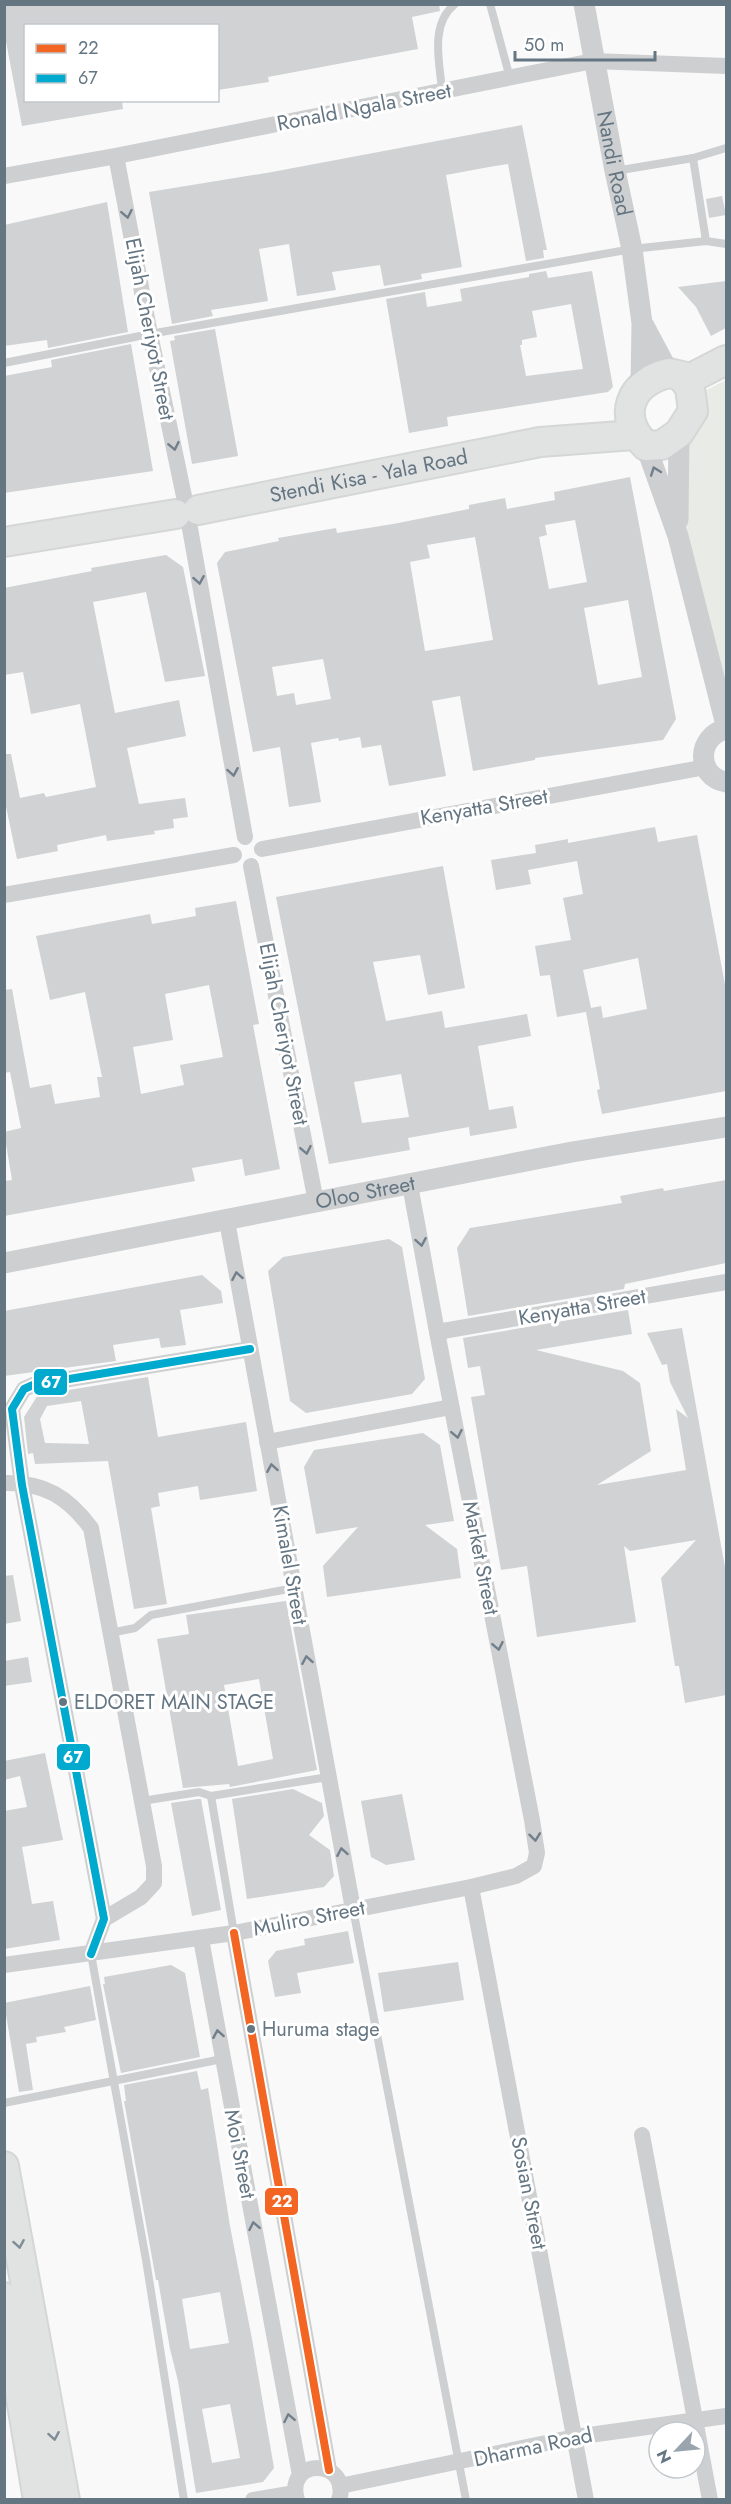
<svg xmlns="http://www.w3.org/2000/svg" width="731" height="2504" font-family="Jost,sans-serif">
<rect width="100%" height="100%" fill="#f9f9f9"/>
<polygon fill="#e8ebe6" points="726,380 726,717 682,534 682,434 695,396"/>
<g fill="#d0d2d3" fill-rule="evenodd">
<polygon points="4,4 439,4 440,11 412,17 418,49 268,77 269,82 218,90 218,26 26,26 26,100 122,100 123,109 22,126 4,31"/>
<polygon points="522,125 547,250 543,250 544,258 526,261 508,164 489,167 446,175 462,267 421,274 422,279 384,286 380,265 332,272 336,290 297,296 289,244 259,249 268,301 211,310 213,316 172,324 149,192 272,172"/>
<polygon points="722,196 726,215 709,218 706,199"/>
<polygon points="107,202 128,332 48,348 47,340 4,346 4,225"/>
<path d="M546 271 548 278 592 271 613 387 608 392 447 417 448 426 409 433 386 299 425 292 427 307 462 301 460 289 529 277V274ZM571 304 583 369 526 376 520 345H522V340L537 337 532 311Z"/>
<polygon points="726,281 726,328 711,336 696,307 678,287"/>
<polygon points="215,329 238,456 192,464 170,341 175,340 174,336"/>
<polygon points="131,344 153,471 4,493 4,376 52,367 51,360"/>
<path d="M630 477 676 719 663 740 535 758V760L473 771 460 696 432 701 446 776 389 786 381 745 362 748 360 737 339 741 338 738 311 743 321 802 289 807 280 747 253 752 217 563 225 552 279 541 278 538 336 528 337 533 393 524 469 509V505L505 498 507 509 555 500 554 492ZM575 520 587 582 549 589 539 537 547 535 545 525ZM475 537 493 640 425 651 410 562 430 558 427 545ZM628 600 642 677 598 685 584 608ZM323 659 331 699 296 705 294 693 277 696 272 667Z"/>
<polygon points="166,555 183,567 205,676 165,682 146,592 93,602 115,713 179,700 186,736 127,748 139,804 185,798 188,817 173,819 174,828 154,831 155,834 107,841 106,835 57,845 58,851 17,859 4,797 4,754 11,754 20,798 44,793 46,797 96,787 80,704 31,714 23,672 4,675 4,588 92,571 91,568"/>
<path d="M655 827 658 842 697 835 726 990V1091L602 1114 597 1090 600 1089 586 1012 557 1017 550 975 540 976 535 946 571 940 563 898 583 894 577 861 528 870 531 884 496 890 491 860 536 853 535 845 568 839V843ZM638 958 647 1009 603 1018 601 1006 591 1008 583 970Z"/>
<path d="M443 866 465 988 428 995 420 955 373 962 386 1021 442 1011 445 1028 527 1014 531 1036 478 1046 489 1110 513 1106 517 1128 470 1136 469 1127 408 1138 410 1150 329 1164 276 897ZM401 1074 409 1117 362 1123 354 1082Z"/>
<path d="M236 901 259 1024 253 1025 280 1169 245 1176 242 1159 192 1168 195 1181 4 1216V1181L12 1180 4 1132 21 1128 10 1072 4 1073V990L12 989 30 1088 51 1084 55 1104 100 1097 97 1077H102L85 992 50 1000 36 936 150 914 152 924 196 916 195 908ZM209 985 223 1057 180 1065 184 1085 141 1094 133 1047 173 1040 165 994Z"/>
<polygon points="726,1180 726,1263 625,1284 624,1289 468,1316 457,1248 470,1228 622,1203 620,1196 663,1188 664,1191"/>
<polygon points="389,1239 402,1247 425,1379 412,1394 306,1413 290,1401 268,1271 283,1257"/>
<polygon points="202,1275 221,1291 223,1303 180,1310 186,1345 161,1348 159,1338 113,1345 116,1361 4,1376 4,1311"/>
<polygon points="628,1310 632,1334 536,1350 623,1371 640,1383 651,1451 597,1485 686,1470 676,1409 688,1418 670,1382 667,1364 662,1365 647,1333 682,1328 726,1573 726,1695 685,1703 679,1666 675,1666 661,1578 696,1540 630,1551 624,1546 636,1622 537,1637 527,1566 501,1570 471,1397 485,1395 480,1366 468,1368 463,1338"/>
<path d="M148 1377 158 1437 246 1422 257 1491 200 1500 198 1486 158 1493 160 1506 151 1508 167 1604 134 1609 108 1461 35 1464 33 1453 28 1454 24 1417 38 1395ZM81 1401 89 1444 45 1443 40 1419 47 1406Z"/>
<polygon points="423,1433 440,1445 454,1521 425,1525 457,1549 461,1578 327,1597 323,1566 358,1527 316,1534 304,1467 314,1450"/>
<polygon points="13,1575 21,1621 4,1624 4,1576"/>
<path d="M286 1601 317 1770 230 1787 229 1784 183 1788 157 1639 189 1634 186 1615ZM259 1679 273 1759 238 1766 224 1685Z"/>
<polygon points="28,1657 32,1682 4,1686 4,1661"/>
<polygon points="45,1753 63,1840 22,1847 32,1904 53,1901 60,1940 4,1949 4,1811 27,1807 20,1776 4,1780 4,1761"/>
<polygon points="293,1789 322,1803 324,1816 309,1835 330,1850 334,1876 324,1887 247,1899 232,1799"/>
<polygon points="402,1794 415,1860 386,1865 371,1857 361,1801"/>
<polygon points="198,1799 201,1799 221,1910 192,1916 171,1803"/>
<polygon points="348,1931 354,1963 297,1973 301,1993 275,1997 268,1961 276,1951 305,1945 304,1939"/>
<polygon points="458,1962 464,2000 384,2012 378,1973"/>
<polygon points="171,1965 185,1973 200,2057 121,2073 103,1984 105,1984 104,1977"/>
<polygon points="90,1986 96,2020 64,2027 66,2032 36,2037 37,2042 26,2044 33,2090 19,2092 4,2003"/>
<path d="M197 2071 201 2090 208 2088 230 2226 252 2339 274 2468 263 2482 196 2493 178 2381 170 2349 158 2280H156L124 2101H126L124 2085ZM220 2292 229 2343 190 2349 182 2299ZM230 2404 240 2458 212 2463 202 2409Z"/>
</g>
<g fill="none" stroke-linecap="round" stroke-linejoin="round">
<defs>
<g id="trunk">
<path d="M669 373 682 376 690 388 693 411 679 433 662 445 646 446C616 416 630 382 669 373Z"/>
<polyline points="685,381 726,360"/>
<path id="s3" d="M198 510 540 442 634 435"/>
<polyline points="4,542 176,514"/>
<polyline points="4,2166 65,2500"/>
<polyline points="4,2297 38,2500"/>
</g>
</defs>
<use href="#trunk" stroke="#d5d6d6" stroke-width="32"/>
<g stroke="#cecfd0" stroke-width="8">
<polyline points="490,4 510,78"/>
<path d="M442 91C440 63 429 25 455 4"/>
<polyline points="693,158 706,241"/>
<polyline points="615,171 693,158 726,148"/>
<polyline points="4,363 150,334 632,249 706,241 726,244"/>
<polyline points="110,1633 135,1628 151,1615 294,1588"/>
<polyline points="211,1796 234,1933"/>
<polyline points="142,1801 199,1792 211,1796 328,1777"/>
<polyline points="353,1909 466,2500"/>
<polyline points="91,1954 146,2260 184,2500"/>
<polyline points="4,2103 222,2059"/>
</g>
<g stroke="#cecfd0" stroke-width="16">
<polyline points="116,156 150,334 185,501"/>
<polyline points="4,176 116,156 593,61 726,66"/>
<polyline points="189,523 245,837"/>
<polyline points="262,849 706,767"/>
<polyline points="251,866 316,1202"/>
<polyline points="4,895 234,855"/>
<polyline points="227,1221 353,1909"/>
<polyline points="437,1332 726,1282"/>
<polyline points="267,1442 451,1407"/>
<path d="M4 1483C44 1482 68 1497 91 1528L154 1866V1883L141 1897 104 1919"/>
<polyline points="471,1887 586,2500"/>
<polyline points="234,1933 329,2470"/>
<polyline points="201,1939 300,2475"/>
<polyline points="91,1954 104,1919 22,1485 12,1409 24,1389 33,1385 250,1349"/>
<polyline points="4,1965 234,1933 471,1887 516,1876 534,1866 537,1853 532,1820 437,1332 410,1185"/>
<polyline points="642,2135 710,2500"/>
<polyline points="340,2486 575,2437 726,2416"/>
<polyline points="253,2500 295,2493"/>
<path d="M297 2500C284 2456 352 2459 339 2500"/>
</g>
<g stroke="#cecfd0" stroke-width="21">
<path id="s1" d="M584 4 615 171 632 249 642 323 641 388"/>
<polyline points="644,326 669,373"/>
<polyline points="646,446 678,536 726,725"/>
<polyline points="678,520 679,433"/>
<path d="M726 729C697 736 695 776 726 782"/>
<path id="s2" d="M4 1263 572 1152 726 1127"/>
</g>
<use href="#trunk" stroke="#e1e2e2" stroke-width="28"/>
<defs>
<polyline id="bus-1" points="234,1933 329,2470"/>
<polyline id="bus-2" points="91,1954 104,1919 22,1485 12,1409 24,1389 33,1385 250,1349"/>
</defs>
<use href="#bus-1" stroke="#fff" stroke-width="12"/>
<use href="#bus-2" stroke="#fff" stroke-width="12"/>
<use href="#bus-1" stroke="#f26522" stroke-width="8"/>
<use href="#bus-2" stroke="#00a9ce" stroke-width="8"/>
</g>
<defs><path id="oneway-chevron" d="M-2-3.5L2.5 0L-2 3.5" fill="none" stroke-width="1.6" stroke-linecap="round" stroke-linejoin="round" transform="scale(1.5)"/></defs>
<g stroke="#707f8b">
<use href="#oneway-chevron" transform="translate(127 214) rotate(79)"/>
<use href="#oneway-chevron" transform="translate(174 446) rotate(78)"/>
<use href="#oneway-chevron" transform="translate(655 471) rotate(-110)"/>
<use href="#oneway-chevron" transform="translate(199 580) rotate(80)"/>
<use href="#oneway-chevron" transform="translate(233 772) rotate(80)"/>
<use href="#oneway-chevron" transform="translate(306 1150) rotate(79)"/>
<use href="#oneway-chevron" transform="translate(421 1242) rotate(80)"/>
<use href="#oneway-chevron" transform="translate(237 1276) rotate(-100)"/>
<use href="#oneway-chevron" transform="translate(457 1434) rotate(79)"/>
<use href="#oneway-chevron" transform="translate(272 1468) rotate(-100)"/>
<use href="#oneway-chevron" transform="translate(498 1646) rotate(79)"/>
<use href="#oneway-chevron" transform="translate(307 1660) rotate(-100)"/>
<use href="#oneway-chevron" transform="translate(535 1837) rotate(83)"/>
<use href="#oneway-chevron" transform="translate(342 1852) rotate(-100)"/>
<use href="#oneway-chevron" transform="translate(218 2034) rotate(-100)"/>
<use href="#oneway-chevron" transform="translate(254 2226) rotate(-101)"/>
<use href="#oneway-chevron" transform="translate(289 2418) rotate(-101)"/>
</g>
<g stroke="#7e8c96">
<use href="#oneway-chevron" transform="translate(19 2244) rotate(80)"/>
<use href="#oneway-chevron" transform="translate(54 2436) rotate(80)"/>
</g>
<g fill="#657683" stroke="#fff" stroke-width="2">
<circle cx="63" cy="1702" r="5"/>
<circle cx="251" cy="2029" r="5"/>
</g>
<g text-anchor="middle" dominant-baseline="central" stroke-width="6" stroke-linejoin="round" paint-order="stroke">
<g font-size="20" fill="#657683" stroke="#fff" text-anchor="start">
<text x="74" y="1702">ELDORET MAIN STAGE</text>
<text x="262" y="2029">Huruma stage</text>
</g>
<g font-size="21" fill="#657683" stroke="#fff">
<text transform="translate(364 107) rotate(-11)">Ronald Ngala Street</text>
<text stroke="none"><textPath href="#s1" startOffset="162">Nandi Road</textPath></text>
<text transform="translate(150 329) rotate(79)">Elijah Cheriyot Street</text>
<text stroke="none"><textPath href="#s3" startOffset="174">Stendi Kisa - Yala Road</textPath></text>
<text transform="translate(484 807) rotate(-10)">Kenyatta Street</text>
<text transform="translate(284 1034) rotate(79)">Elijah Cheriyot Street</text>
<text stroke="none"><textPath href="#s2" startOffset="368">Oloo Street</textPath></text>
<text transform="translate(582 1307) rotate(-10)">Kenyatta Street</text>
<text transform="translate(481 1558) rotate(79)">Market Street</text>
<text transform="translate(290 1565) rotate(80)">Kimalel Street</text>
<text transform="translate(309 1918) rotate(-11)">Muliro Street</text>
<text transform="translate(240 2154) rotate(79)">Moi Street</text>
<text transform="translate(529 2193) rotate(79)">Sosian Street</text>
<text transform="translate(533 2447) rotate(-12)">Dharma Road</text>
</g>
</g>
<g stroke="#fff" stroke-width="2">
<rect x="33" y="1368" width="35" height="28" rx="6" fill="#00a9ce"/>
<rect x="56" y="1743" width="35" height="28" rx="6" fill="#00a9ce"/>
<rect x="264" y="2187" width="35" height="29" rx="6" fill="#f26522"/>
</g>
<g font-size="16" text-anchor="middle" font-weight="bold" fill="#fff">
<text x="51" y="1388">67</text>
<text x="73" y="1763">67</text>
<text x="282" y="2207">22</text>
</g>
<rect width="731" height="2504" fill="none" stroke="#657683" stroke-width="12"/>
<rect x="24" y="24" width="195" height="78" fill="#ffffff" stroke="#c1c8cd" stroke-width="1.5"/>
<rect x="36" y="44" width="30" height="9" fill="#f26522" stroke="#c1c8cd" stroke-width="1.5"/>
<text x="78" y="54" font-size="18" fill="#657683">22</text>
<rect x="36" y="74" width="30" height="9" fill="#00a9ce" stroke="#c1c8cd" stroke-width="1.5"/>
<text x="78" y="84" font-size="18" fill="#657683">67</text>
<g transform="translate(677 2450) rotate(244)"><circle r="28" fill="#ffffff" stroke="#c1c8cd" stroke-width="1.5"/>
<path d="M0-4.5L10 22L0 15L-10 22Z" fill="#99a4ac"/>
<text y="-9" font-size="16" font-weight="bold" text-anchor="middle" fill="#657683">N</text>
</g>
<path d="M515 51v9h140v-9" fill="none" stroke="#657683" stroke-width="3"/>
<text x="524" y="51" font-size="18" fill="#657683" stroke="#ffffff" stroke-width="4.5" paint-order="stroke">50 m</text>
</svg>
